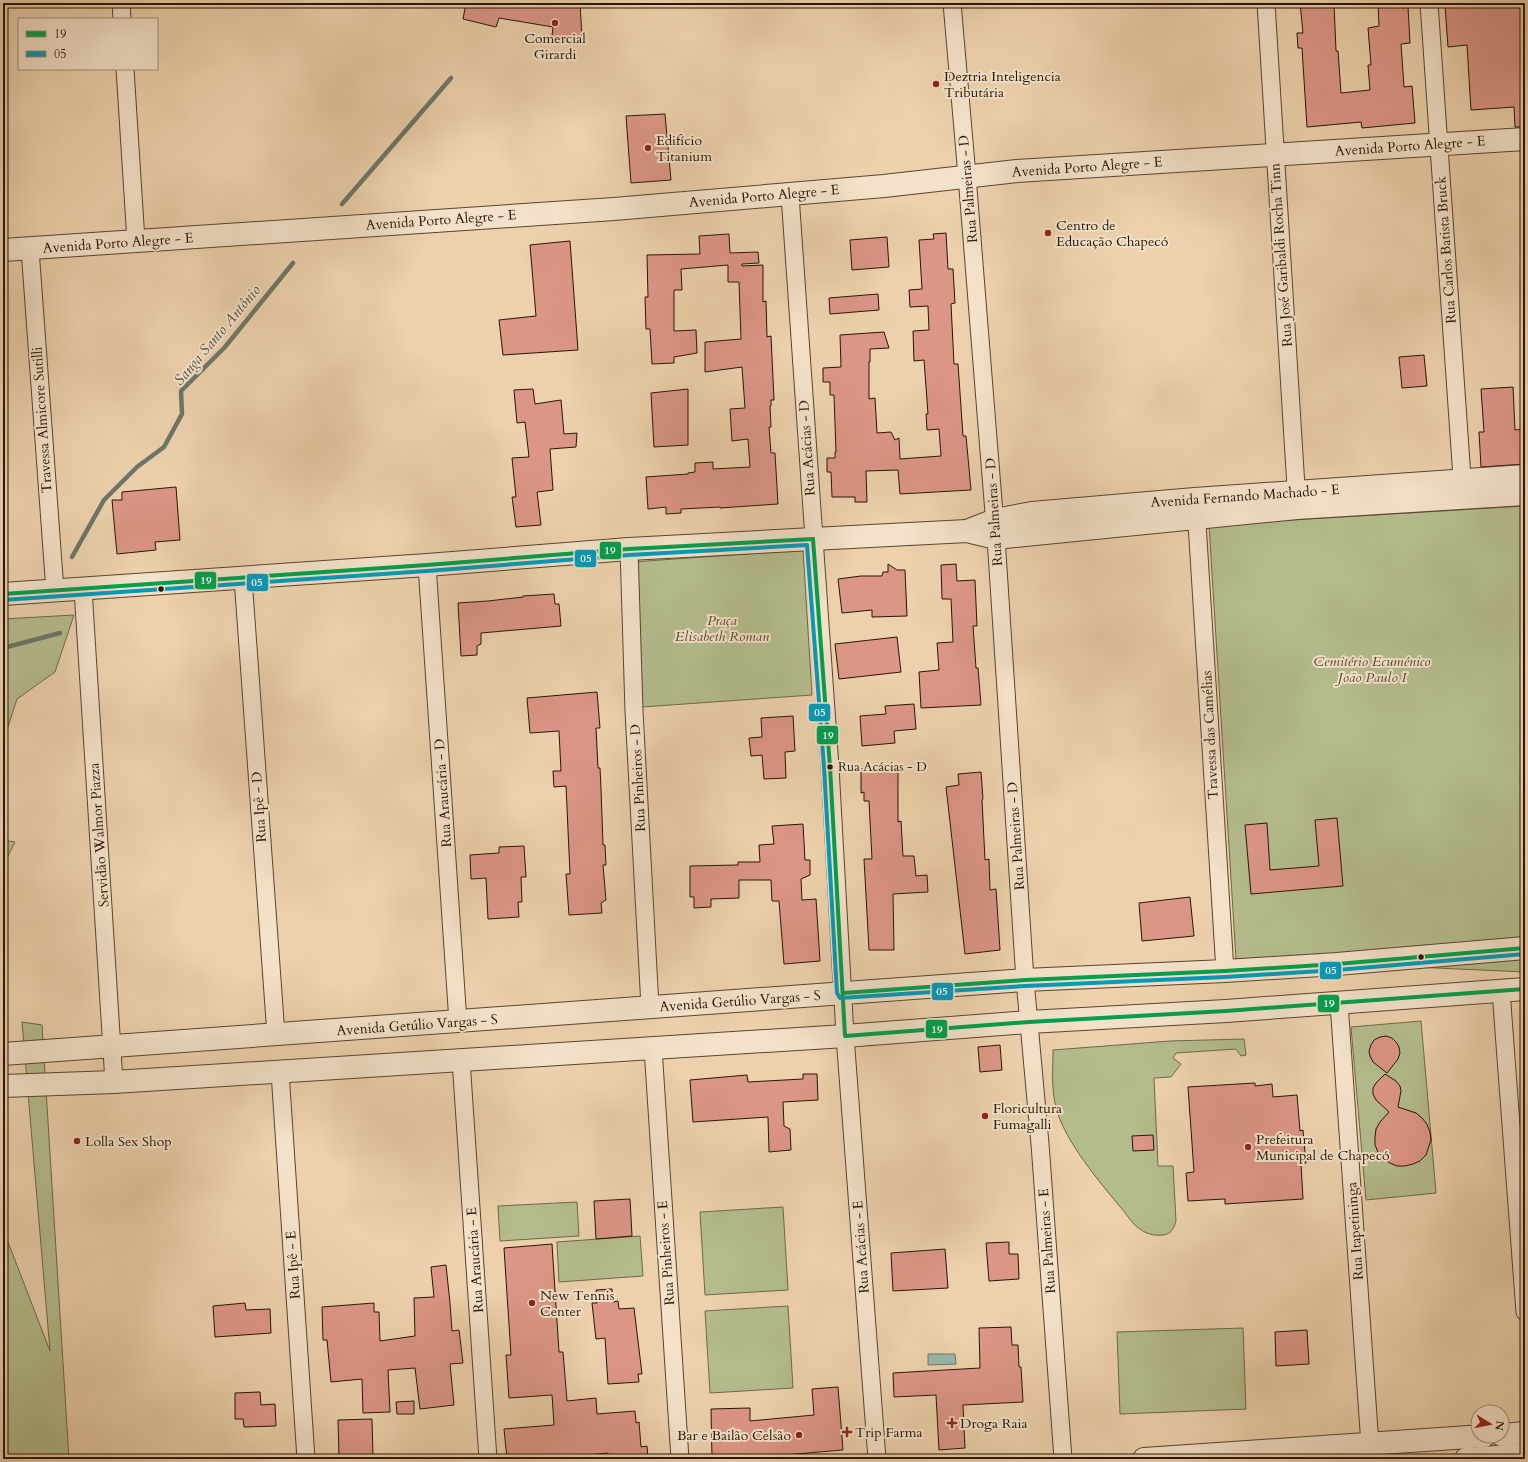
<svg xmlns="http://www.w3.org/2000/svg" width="1528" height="1462" font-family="Cardo,serif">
<rect width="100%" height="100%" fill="#ecd1ac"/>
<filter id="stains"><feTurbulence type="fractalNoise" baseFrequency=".005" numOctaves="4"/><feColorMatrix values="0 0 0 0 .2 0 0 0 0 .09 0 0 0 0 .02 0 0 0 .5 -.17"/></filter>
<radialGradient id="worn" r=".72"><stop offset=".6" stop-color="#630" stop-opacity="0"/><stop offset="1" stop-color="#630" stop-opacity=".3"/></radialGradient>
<g fill="#b4bc8c" stroke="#6e6848">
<polygon points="1525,506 1525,972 1236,959 1209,525"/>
<polygon points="803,550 812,695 642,707 632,562"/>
<polygon points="74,615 55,672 17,699 8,727 3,730 3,619"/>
<polygon points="3,840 15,842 7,858 3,859"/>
<polygon points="1421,1021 1436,1193 1366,1200 1351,1027"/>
<polygon points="22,1022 42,1025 69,1459 3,1459 3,1229 50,1351"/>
<path d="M1244 1039 1246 1055 1241 1056 1236 1049 1176 1053 1173 1058 1181 1064 1171 1077 1154 1078 1158 1166H1173L1176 1221C1174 1229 1171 1234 1163 1235 1155 1236 1146 1234 1140 1229 1133 1225 1127 1215 1122 1209 1101 1184 1063 1139 1056 1107 1051 1089 1053 1068 1053 1050L1170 1041Z"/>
<polygon points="577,1202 579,1236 500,1241 498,1206"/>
<polygon points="783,1207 788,1290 705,1295 700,1212"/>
<polygon points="640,1236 643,1276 559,1282 557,1242"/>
<polygon points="788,1306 793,1388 710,1393 705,1311"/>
<polygon points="1243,1328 1246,1409 1120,1414 1117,1332"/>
</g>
<polygon fill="#99b7ab" stroke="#6c7669" points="928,1354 955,1354 956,1364 928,1365"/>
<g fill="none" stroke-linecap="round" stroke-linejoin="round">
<g stroke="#6c7669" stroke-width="4.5">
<polyline points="342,204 451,78"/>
<polyline points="72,557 104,500 137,467 164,447 182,414 181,391 225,347 293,263"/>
<polyline points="3,648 60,633"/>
</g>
</g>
<g fill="#dc9686" stroke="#281505">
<polygon points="466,3 580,3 582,39 571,40 552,36 553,27 499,18 496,27 463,19"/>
<polygon points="1300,3 1334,3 1336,51 1338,51 1341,93 1370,90 1368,65 1371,65 1368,28 1379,26 1378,3 1401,3 1402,8 1408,7 1410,43 1401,44 1404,87 1412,86 1415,123 1362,128 1361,122 1307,127 1302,48 1298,48 1297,33 1303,33"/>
<polygon points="1490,3 1525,3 1525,127 1515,127 1514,107 1471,110 1467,45 1448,47 1445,5"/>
<polygon points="665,114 671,180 631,183 626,116"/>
<polygon points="946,233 948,269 953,269 955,303 951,304 954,364 958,364 963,436 966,436 971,490 900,494 898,470 866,471 867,502 855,502 855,497 832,497 831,472 827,472 827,458 835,458 835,452 836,452 834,395 830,395 830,382 823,382 823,368 841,367 840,335 884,332 889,348 870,349 870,362 869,362 869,399 875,398 877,433 891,432 895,440 899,438 900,459 941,456 939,429 927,430 926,414 928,414 924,360 914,361 913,331 929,330 928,306 910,307 909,290 922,289 919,240 934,239 933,234"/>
<polygon points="729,234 730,253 758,252 759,263 742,264 742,266 763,265 763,302 766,301 767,337 771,336 774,400 771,400 771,406 770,406 771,427 769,427 771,453 775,453 778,504 720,508 720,507 681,509 681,513 666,514 666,507 648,509 646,477 688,474 688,473 695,472 695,463 713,462 713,469 750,467 748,439 732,441 730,409 745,408 742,367 705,372 705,342 741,339 739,282 728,282 728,265 681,269 682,290 674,290 674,331 696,330 697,353 674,357 674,363 652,364 650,329 646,329 645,297 648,297 647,255 700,254 699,236"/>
<polygon points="887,237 889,267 852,270 850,240"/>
<polygon points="570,241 578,350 503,355 499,320 536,316 530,245"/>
<polygon points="878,294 879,310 830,314 829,298"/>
<polygon points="1424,355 1427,386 1402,388 1399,357"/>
<polygon points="1513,387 1515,430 1525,429 1525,464 1481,467 1479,432 1484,432 1481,389"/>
<polygon points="533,389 535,404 561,400 564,434 577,433 576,447 550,449 553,490 537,492 541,525 516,527 512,497 516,497 512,458 529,457 525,422 517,423 514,390"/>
<polygon points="688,389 688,445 654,447 651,393"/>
<polygon points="176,487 180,540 155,542 156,550 117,554 112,500 122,500 122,492"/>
<polygon points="888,564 897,570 905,570 907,616 872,617 872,610 842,613 838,579 861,576 882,576 883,572 888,572"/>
<polygon points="956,564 957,581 975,580 977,626 973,626 976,668 978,668 981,705 921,708 919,672 939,670 937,643 953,642 951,599 942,599 941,565"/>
<polygon points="554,594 555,604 559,604 561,626 481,633 481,644 477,646 477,655 461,656 458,603 488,601 523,597 523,596"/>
<polygon points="897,637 901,672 839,679 835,644"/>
<polygon points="597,692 600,728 596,728 598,768 600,768 601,789 603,845 605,845 606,865 603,865 606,900 601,903 602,913 569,915 566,874 570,874 566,786 554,787 553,771 561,771 559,731 530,733 527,698"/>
<polygon points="914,704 916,729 894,731 895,743 862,746 860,716 886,714 885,706"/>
<polygon points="793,716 795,751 785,752 786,778 764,779 762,755 751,756 749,738 762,737 761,718"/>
<polygon points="861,769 898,769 898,822 901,821 903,856 914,856 916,876 927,875 928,892 893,894 894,950 869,950 864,859 872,859 869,801 864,801 864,792 861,793"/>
<polygon points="981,772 983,799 982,800 985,860 989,859 990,890 996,889 1000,950 965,954 946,787 959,785 958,774"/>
<polygon points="1337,818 1343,886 1251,894 1245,825 1267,823 1270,870 1319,866 1315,820"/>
<polygon points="803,824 805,860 810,860 810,875 801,879 802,900 816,899 820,961 784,964 779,901 772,901 771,880 739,880 739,898 711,899 711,907 694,908 694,897 690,897 690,866 738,865 738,862 760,862 759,845 774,844 772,826"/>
<polygon points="524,846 526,877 521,877 522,902 518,902 519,917 488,919 486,878 471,879 470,855 499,853 499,847"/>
<polygon points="1190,897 1194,936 1142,941 1139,903"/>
<polygon points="1386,1036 1392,1038 1396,1042 1399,1047 1400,1053 1398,1059 1387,1073 1373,1062 1370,1056 1369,1051 1371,1045 1374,1040 1380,1037"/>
<polygon points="1000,1045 1002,1070 980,1072 978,1047"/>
<polygon points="803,1074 817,1074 818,1100 783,1102 784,1126 790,1129 791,1150 769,1152 768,1117 693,1122 690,1080 747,1075 748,1082 803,1079"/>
<polygon points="1385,1074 1396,1081 1400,1086 1401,1091 1398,1107 1416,1113 1422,1118 1427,1124 1430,1132 1431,1140 1426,1155 1420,1161 1413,1164 1405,1166 1397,1166 1390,1163 1383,1159 1378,1152 1375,1145 1375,1137 1376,1129 1380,1122 1389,1112 1376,1100 1373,1094 1373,1088 1376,1083"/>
<polygon points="1255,1083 1255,1086 1272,1084 1273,1097 1297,1095 1300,1131 1303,1130 1306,1163 1301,1164 1303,1199 1225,1204 1225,1199 1188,1201 1186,1173 1194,1172 1188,1087"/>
<polygon points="1153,1135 1154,1150 1133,1151 1132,1136"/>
<polygon points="630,1199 632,1236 596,1239 594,1201"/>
<polygon points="1009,1242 1009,1254 1018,1254 1019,1279 989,1281 986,1243"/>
<polygon points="552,1244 559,1352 563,1352 567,1401 596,1398 597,1414 635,1411 636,1423 639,1422 641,1447 647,1446 648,1459 608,1459 608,1453 548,1459 507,1459 504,1429 554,1425 552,1395 509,1398 506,1355 511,1355 504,1248"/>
<polygon points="945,1249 948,1288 893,1291 891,1253"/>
<polygon points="446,1265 450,1303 452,1331 459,1330 463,1363 450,1364 454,1405 420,1409 415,1368 388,1370 390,1412 363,1413 362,1379 331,1382 327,1340 323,1340 322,1307 374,1303 374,1312 379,1312 380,1341 415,1336 414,1298 434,1297 431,1267"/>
<polygon points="612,1289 613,1302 618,1301 619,1309 634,1308 642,1374 638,1374 639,1382 608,1384 605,1338 596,1339 592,1303 597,1303 596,1290"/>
<polygon points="245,1303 246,1310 270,1309 271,1333 215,1337 213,1306"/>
<polygon points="1011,1327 1012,1345 1018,1345 1019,1367 1021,1367 1023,1402 963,1405 965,1448 939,1450 936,1395 894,1397 893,1373 980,1368 979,1328"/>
<polygon points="1307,1330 1309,1364 1276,1366 1275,1332"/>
<polygon points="838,1387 843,1450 760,1457 712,1459 711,1409 750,1408 750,1421 814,1415 812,1389"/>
<polygon points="260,1392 261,1405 275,1404 276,1426 244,1427 243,1419 235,1419 235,1393"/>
<polygon points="414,1401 414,1414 397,1414 396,1402"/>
<polygon points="372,1419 373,1456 339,1457 338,1420"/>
</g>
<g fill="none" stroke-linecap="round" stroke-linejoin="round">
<defs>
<g id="minor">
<polyline points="121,3 122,19"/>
<polyline points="952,3 967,176 996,538 1025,980 1040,1144 1063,1459"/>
<polyline points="1266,3 1297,503"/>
<polyline points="1429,3 1463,492"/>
<polyline points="125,69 136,241"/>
<polyline points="790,195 830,767 845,1036 877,1459"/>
<polyline points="30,249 55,591"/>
<polyline points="1196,507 1225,971"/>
<polyline points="629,549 634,711 650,1007"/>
<polyline points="427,565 458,1022"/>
<polyline points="243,578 276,1035"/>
<polyline points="83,589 114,1082"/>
<polyline points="1501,991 1525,1312"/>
<polyline points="1339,1003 1371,1459"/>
<polyline points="653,1048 680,1459"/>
<polyline points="461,1060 488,1459"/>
<polyline points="280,1072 306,1459"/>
</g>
<g id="tertiary">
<polyline points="3,250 614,209 884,186 1017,171 1525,139"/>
<polyline points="967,531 995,520 1032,513 1195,499 1525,476"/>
<polyline points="3,594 427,565 629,549 813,539 967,531 996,538 1297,508 1525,494"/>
<polyline points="3,1054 1025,980 1225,971 1337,964 1525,948"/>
<polyline points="3,1086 114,1082 845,1036 1029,1022 1226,1011 1525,989"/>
<polyline points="1502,1435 1525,1433"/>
<polyline points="1144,1459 1484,1436"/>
<polyline points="1466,1459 1525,1455"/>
</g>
</defs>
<use href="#minor" stroke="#59442f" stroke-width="19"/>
<use href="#tertiary" stroke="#59442f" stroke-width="24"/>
<use href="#minor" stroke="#f3e1c9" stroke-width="17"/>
<use href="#tertiary" stroke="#f3e1c9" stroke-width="22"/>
<defs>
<g id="bus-1">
<polyline points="813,539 830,767 845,1036 1029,1022 1226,1011 1525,989"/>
<polyline points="3,594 427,565 629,549 813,539"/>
<polyline points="843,993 1025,980 1225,971 1337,964 1525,948"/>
</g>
<polyline id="bus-2" points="3,600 427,571 629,555 807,545 824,767 837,993 840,998 1025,986 1225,977 1337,970 1525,954"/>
</defs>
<use href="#bus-1" stroke="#f3e1c9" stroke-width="7"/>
<use href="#bus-2" stroke="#f3e1c9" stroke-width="7"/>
<use href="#bus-1" stroke="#029f4d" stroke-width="4"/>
<use href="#bus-2" stroke="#049aba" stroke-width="4"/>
</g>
<g fill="#8f2418" stroke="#f3e1c9" stroke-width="1.5">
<circle cx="555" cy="23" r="4"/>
<circle cx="936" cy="84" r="4"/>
<circle cx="648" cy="148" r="4"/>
<circle cx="1048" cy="233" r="4"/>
<circle cx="985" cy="1116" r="4"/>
<circle cx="77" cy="1141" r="4"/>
<circle cx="1248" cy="1147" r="4"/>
<circle cx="532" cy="1303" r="4"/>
<path d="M950 1417h4v4h4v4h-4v4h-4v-4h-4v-4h4z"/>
<path d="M845 1426h4v4h4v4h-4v4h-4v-4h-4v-4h4z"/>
<circle cx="799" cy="1435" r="4"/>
</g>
<g fill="#281505" stroke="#f3e1c9" stroke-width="1.5">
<circle cx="161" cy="589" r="3.5"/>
<circle cx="830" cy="767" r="3.5"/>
<circle cx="1421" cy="957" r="3.5"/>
</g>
<g text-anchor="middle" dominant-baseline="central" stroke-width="4" stroke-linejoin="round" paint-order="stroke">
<g font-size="13" fill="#281505" stroke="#f3e1c9" text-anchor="start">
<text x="838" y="767">Rua Acácias - D</text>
</g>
<g font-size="14" fill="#281505" stroke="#f3e1c9" text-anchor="start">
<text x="555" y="38" text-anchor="middle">Comercial<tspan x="555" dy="16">Girardi</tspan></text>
<text x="944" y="76">Deztria Inteligencia<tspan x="944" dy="16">Tributária</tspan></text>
<text x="656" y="140">Edifício<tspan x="656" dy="16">Titanium</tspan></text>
<text x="1056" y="225">Centro de<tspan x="1056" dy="16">Educação Chapecó</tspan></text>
<text x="993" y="1108">Floricultura<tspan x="993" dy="16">Fumagalli</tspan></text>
<text x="1256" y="1139">Prefeitura<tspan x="1256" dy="16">Municipal de Chapecó</tspan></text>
<text x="85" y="1141">Lolla Sex Shop</text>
<text x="540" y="1295">New Tennis<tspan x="540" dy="16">Center</tspan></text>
<text x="960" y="1423">Droga Raia</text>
<text x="855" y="1432">Trip Farma</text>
<text x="791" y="1435" text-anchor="end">Bar e Bailão Celsão</text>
</g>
<g font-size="14" fill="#281505" stroke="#f3e1c9">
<text transform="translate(1410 146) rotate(-4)">Avenida Porto Alegre - E</text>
<text transform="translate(1087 167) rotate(-4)">Avenida Porto Alegre - E</text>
<text transform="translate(968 189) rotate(-95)">Rua Palmeiras - D</text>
<text transform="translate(764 196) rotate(-5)">Avenida Porto Alegre - E</text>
<text transform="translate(441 220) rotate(-4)">Avenida Porto Alegre - E</text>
<text transform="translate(118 243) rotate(-4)">Avenida Porto Alegre - E</text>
<text transform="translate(1446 250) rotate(-94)">Rua Carlos Batista Bruck</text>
<text transform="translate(1281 255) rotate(-94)">Rua José Garibaldi Rocha Tinn</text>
<text transform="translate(42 420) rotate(-94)">Travessa Almicore Sutilli</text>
<text transform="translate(807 448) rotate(-94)">Rua Acácias - D</text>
<text transform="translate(1245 496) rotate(-4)">Avenida Fernando Machado - E</text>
<text transform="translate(994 512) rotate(-94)">Rua Palmeiras - D</text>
<text transform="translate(1210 735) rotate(-93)">Travessa das Camélias</text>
<text transform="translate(638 778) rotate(-93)">Rua Pinheiros - D</text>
<text transform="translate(443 793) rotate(-94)">Rua Araucária - D</text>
<text transform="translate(259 807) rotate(-94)">Rua Ipê - D</text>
<text transform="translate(99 835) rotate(-94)">Servidão Walmor Piazza</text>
<text transform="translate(1016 836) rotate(-94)">Rua Palmeiras - D</text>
<text transform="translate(740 1001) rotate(-4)">Avenida Getúlio Vargas - S</text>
<text transform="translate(417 1025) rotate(-4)">Avenida Getúlio Vargas - S</text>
<text transform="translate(1355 1231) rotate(-94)">Rua Itapetininga</text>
<text transform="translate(1047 1241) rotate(-94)">Rua Palmeiras - E</text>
<text transform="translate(861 1247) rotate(-94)">Rua Acácias - E</text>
<text transform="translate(666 1253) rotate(-94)">Rua Pinheiros - E</text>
<text transform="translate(475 1260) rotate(-94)">Rua Araucária - E</text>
<text transform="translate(293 1265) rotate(-94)">Rua Ipê - E</text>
</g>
<g font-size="14" font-style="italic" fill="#52472e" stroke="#f3e1c9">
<text x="722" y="620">Praça<tspan x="722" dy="16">Elisabeth Roman</tspan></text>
<text x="1372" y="661">Cemitério Ecumênico<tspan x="1372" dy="16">João Paulo I</tspan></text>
</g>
<g font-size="15" font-style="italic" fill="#504e3f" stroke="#f3e1c9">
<text transform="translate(217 335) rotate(-50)">Sanga Santo Antônio</text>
</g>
</g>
<g stroke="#f3e1c9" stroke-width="1.5">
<rect x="599" y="541" width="23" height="19" rx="4" fill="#029f4d"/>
<rect x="574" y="549" width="23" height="19" rx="4" fill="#049aba"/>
<rect x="194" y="571" width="23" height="19" rx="4" fill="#029f4d"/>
<rect x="246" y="573" width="23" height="19" rx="4" fill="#049aba"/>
<rect x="808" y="703" width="23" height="19" rx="4" fill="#049aba"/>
<rect x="816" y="725" width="23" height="20" rx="4" fill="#029f4d"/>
<rect x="1319" y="961" width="23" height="19" rx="4" fill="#049aba"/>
<rect x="931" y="982" width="23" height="19" rx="4" fill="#049aba"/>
<rect x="1317" y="994" width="23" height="19" rx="4" fill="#029f4d"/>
<rect x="925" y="1019" width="23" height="20" rx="4" fill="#029f4d"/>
</g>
<g font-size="11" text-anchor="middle" font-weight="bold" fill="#fff">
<text x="610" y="554">19</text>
<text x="586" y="562">05</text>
<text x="206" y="584">19</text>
<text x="257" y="586">05</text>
<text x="820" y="716">05</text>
<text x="828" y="739">19</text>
<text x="1331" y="974">05</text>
<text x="942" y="995">05</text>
<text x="1329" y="1007">19</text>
<text x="937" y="1033">19</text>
</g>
<rect width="1528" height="1462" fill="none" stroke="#ecd1ac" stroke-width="16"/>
<rect x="4" y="4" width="1520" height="1454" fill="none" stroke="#281505" stroke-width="2"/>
<rect x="8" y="8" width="1512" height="1446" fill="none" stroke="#281505"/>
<rect x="18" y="18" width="140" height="52" fill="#f3e1c9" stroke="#a28f7b"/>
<rect x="26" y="31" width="20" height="6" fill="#029f4d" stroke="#a28f7b"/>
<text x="54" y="38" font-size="12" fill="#281505">19</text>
<rect x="26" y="51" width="20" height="6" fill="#049aba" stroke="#a28f7b"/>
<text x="54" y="58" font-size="12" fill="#281505">05</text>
<g transform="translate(1490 1424) rotate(100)"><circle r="19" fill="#f3e1c9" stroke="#a28f7b"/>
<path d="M0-3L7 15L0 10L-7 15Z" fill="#8f2418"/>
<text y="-6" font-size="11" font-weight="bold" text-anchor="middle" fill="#281505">N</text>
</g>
<rect width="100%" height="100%" filter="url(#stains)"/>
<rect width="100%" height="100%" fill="url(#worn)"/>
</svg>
